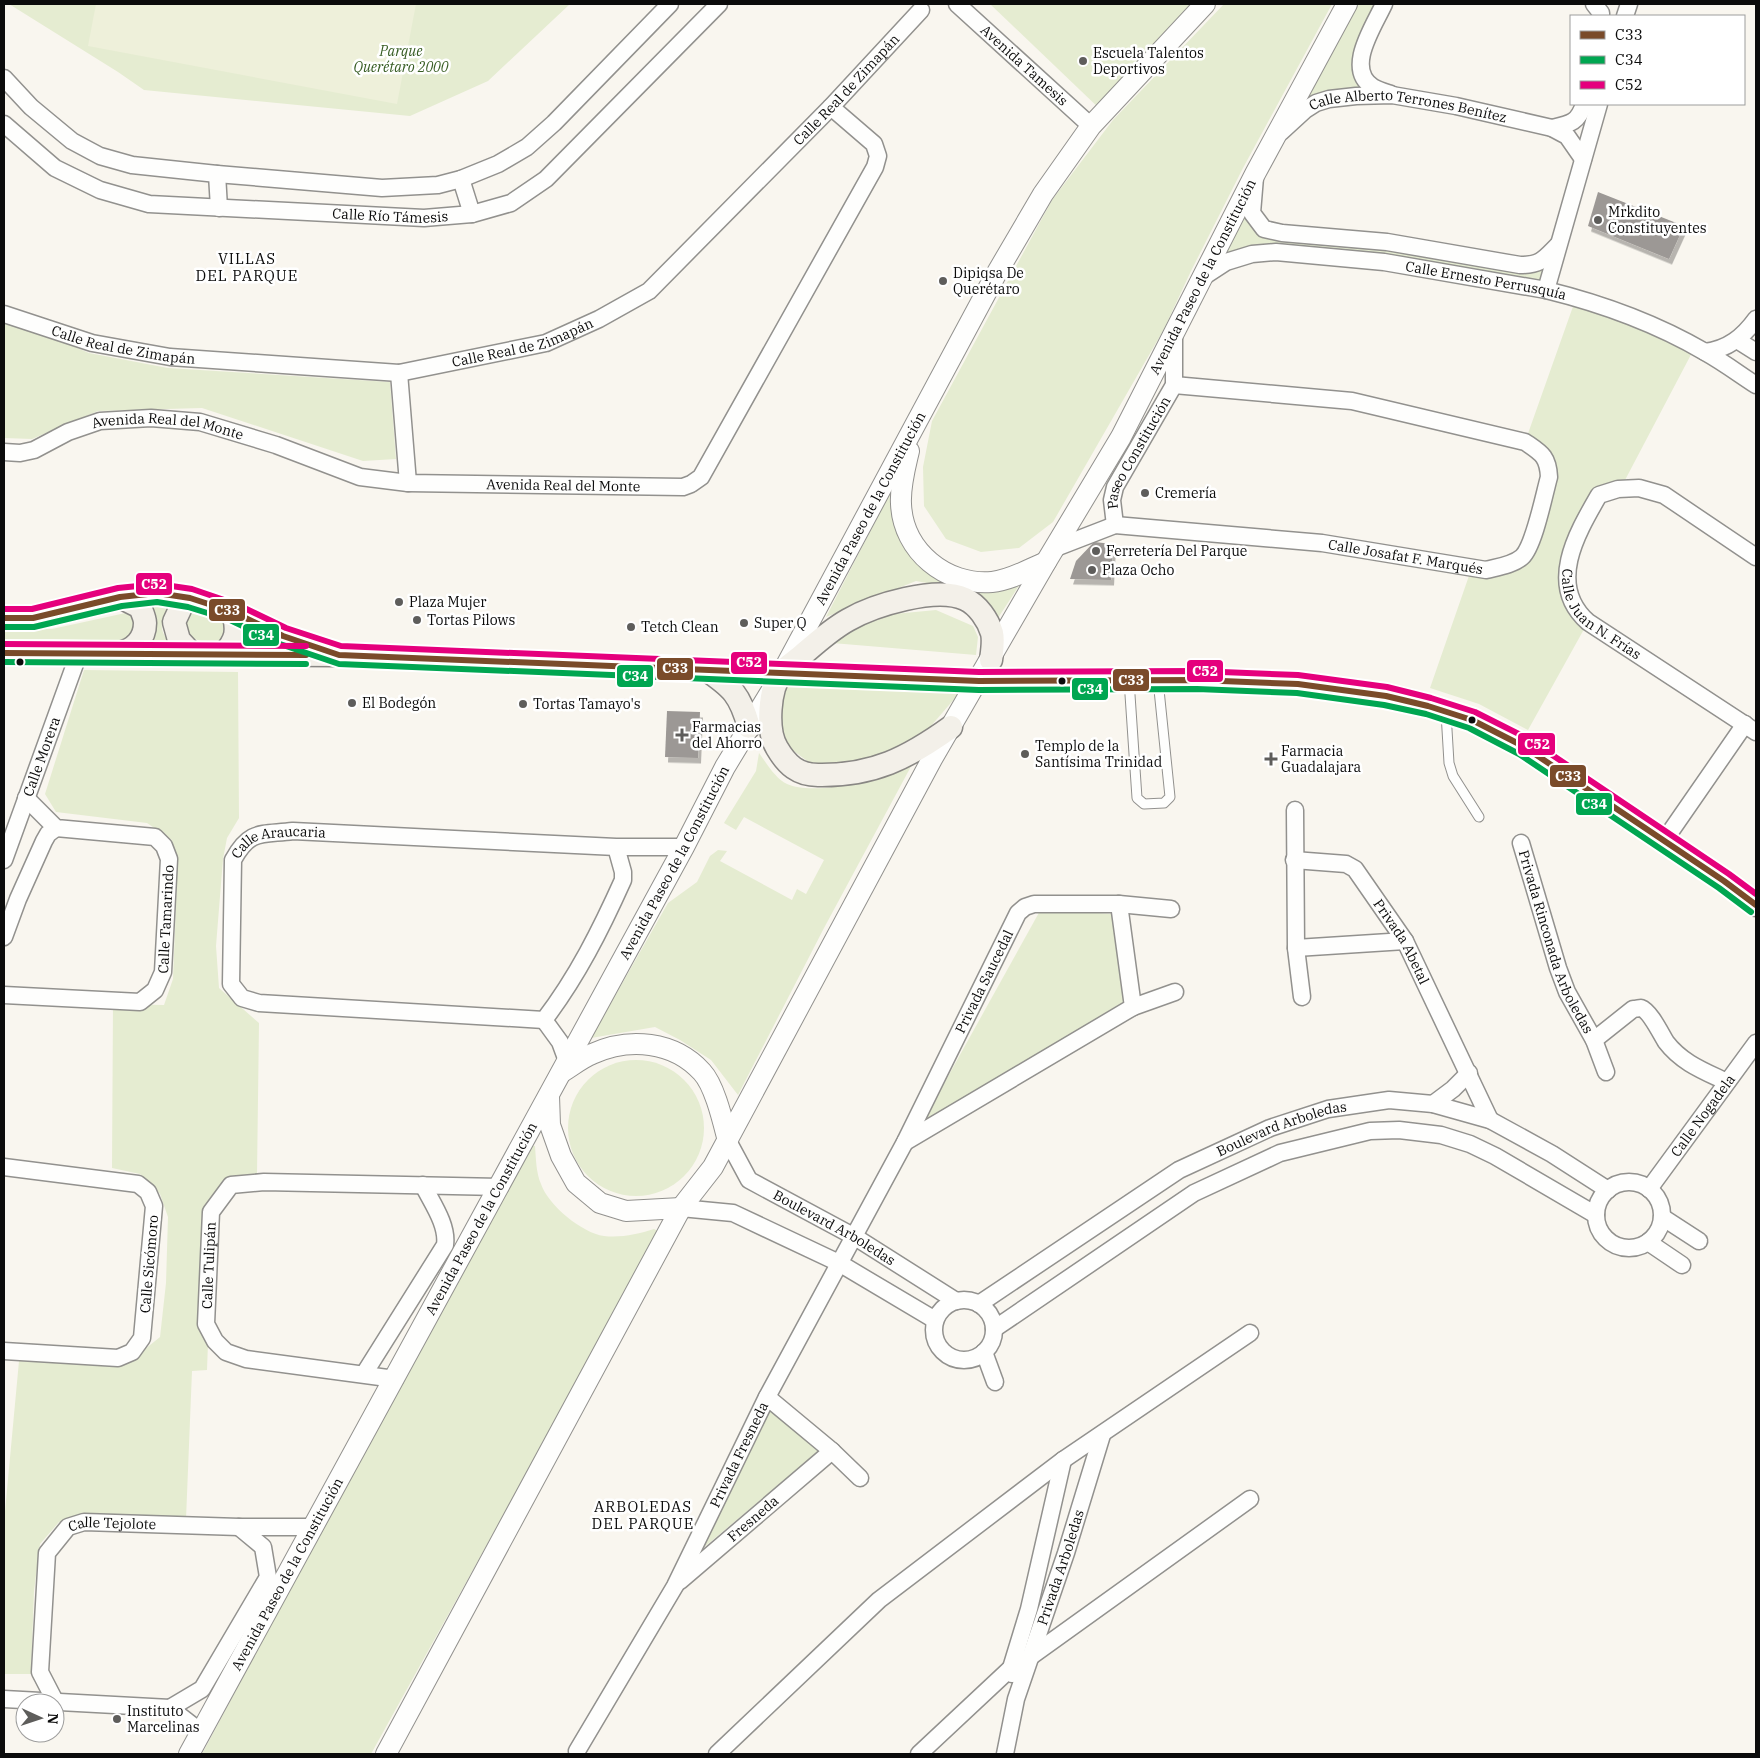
<svg xmlns="http://www.w3.org/2000/svg" width="1760" height="1758" font-family="'IBM Plex Serif',serif">
<defs>
<filter id="shadow"><feDropShadow dx="3" dy="5.5" stdDeviation="0" flood-color="#0004"/></filter>
</defs>
<rect width="100%" height="100%" fill="#f9f6ef"/>
<g fill="#e5ecd1">
<polygon points="9,4 570,4 488,81 410,116 144,90 118,72"/>
<polygon points="990,4 1194,4 1103,112"/>
<polygon points="1224,4 1332,4 1243,168 1191,271 1164,329 1053,522 1019,548 981,552 946,539 924,506 923,467 932,421 1052,200 1113,120"/>
<polygon points="1347,4 1382,4 1354,61 1384,95 1302,106"/>
<polygon points="1255,174 1252,213 1264,230 1544,260 1546,290 1276,252 1203,277"/>
<polygon points="1576,298 1695,347 1624,482 1599,495 1566,572 1588,622 1528,730 1479,704 1430,688 1471,570 1486,572 1529,548 1549,477 1525,442"/>
<polygon points="4,317 89,353 168,368 390,382 396,459 363,461 202,408 98,411 32,439 4,438"/>
<polygon points="892,489 928,569 1022,581 998,618 975,592 916,581 826,617"/>
<path d="M144 603H171C159 621 157 633 176 648L146 644Z"/>
<path d="M199 608 309 648C272 647 213 651 181 633L186 610Z"/>
<polygon points="936,610 973,626 978,637 976,655 832,643 856,627 894,614"/>
<polygon points="130,612 134,614 137,630 125,641 51,639 4,640 4,629 52,629"/>
<polygon points="84,670 238,672 239,818 227,838 223,859 216,946 219,988 259,1023 257,1174 238,1183 213,1208 207,1370 192,1371 186,1519 120,1516 59,1522 40,1544 34,1591 31,1674 4,1674 4,1522 19,1361 61,1362 139,1354 160,1337 166,1283 168,1217 160,1194 140,1174 112,1168 113,1004 164,1005 173,979 177,881 172,840 147,823 56,812 45,794"/>
<polygon points="787,682 962,690 924,734 891,751 848,764 814,766 787,746 777,715"/>
<path d="M759 753C767 764 775 778 787 784 804 792 837 787 855 784 871 782 903 768 915 759L824 928 738 1095 711 1060 680 1040 655 1027 591 1038 668 903 697 882 710 856 718 850 727 851 720 861 792 900 797 889 806 894 824 860 744 817 736 830 724 823 756 771Z"/>
<polygon points="1041,909 1113,914 1125,1005 916,1134"/>
<circle cx="636" cy="1128" r="68"/>
<path d="M527 1145 535 1146C536 1158 536 1173 541 1184 548 1205 582 1233 604 1236 621 1238 638 1234 654 1229L660 1232 371 1754H202Z"/>
<polygon points="769,1410 819,1451 690,1559"/>
</g>
<polygon fill="#eef0da" points="96,4 416,4 397,104 88,46"/>
<g fill="#9c9895" filter="url(#shadow)">
<polygon points="1598,192 1684,226 1669,259 1588,226"/>
<polygon points="1094,542 1113,544 1111,580 1070,579 1076,561"/>
<polygon points="667,711 700,712 698,758 665,757"/>
</g>
<g fill="none" stroke-linecap="round" stroke-linejoin="round">
<defs>
<g id="service">
<polyline points="1129,680 1137,798 1144,804 1164,803 1170,797 1158,680"/>
<polyline points="1446,713 1449,763 1453,776 1479,817"/>
</g>
<g id="minor">
<path id="s1" d="M957 4 1091 126"/>
<path d="M1384 4C1374 26 1344 69 1373 87 1378 90 1385 92 1391 94"/>
<polyline points="1594,4 1601,13 1601,16"/>
<polyline points="1625,16 1629,4"/>
<polyline points="4,78 31,107 72,141 100,156 132,165 217,174 382,188 438,185 461,179 498,164 527,147 554,123 670,4"/>
<path id="s2" d="M4 124 55 168 100 190 149 204 424 218 472 214 511 203 546 179 719 4"/>
<path d="M1552 128C1570 124 1578 123 1584 104"/>
<path id="s3" d="M1281 132 1305 110 1316 103 1329 99 1356 96 1392 95 1456 106 1552 128 1567 136 1583 159"/>
<polyline points="217,174 219,208"/>
<path d="M1255 177 1252 213 1264 229 1282 233 1387 242 1520 265C1541 265 1544 259 1558 245"/>
<polyline points="461,179 472,214"/>
<path id="s4" d="M1203 277 1226 262 1252 254 1276 252 1384 262 1546 290C1599 303 1657 324 1705 352 1723 362 1739 374 1756 385"/>
<polyline points="1546,290 1599,104"/>
<path id="s5" d="M4 314 92 343 170 357 399 373 546 343 599 319 649 291 831 107 921 10"/>
<polyline points="1737,340 1756,352"/>
<path d="M1705 352C1728 349 1743 337 1756 319"/>
<polyline points="399,373 408,483"/>
<path id="s6" d="M4 452 20 453 34 450 68 432 100 421 151 418 200 422 276 445 360 477 408 483 683 487 691 484 701 477 875 167 878 156 874 144 831 107"/>
<path id="s7" d="M1115 525 1112 500 1115 487 1174 385V333"/>
<path id="s8" d="M1053 549 1115 525 1322 543 1486 570C1498 567 1513 565 1522 557 1534 546 1544 495 1549 477 1548 456 1541 453 1525 442L1352 401 1174 385"/>
<path id="s9" d="M1756 557 1664 495 1639 488 1618 489 1599 495C1577 533 1546 585 1588 622L1756 732"/>
<polyline points="1295,810 1296,948 1302,997"/>
<polyline points="1664,841 1745,724"/>
<path id="s10" d="M1521 843 1558 968 1567 992 1594 1040 1606 1072"/>
<path id="s11" d="M616 847 623 872V880C601 929 577 977 544 1020L259 1003 242 998 231 984 233 860C250 829 261 835 293 831L616 847H684"/>
<path id="s12" d="M4 860 79 653"/>
<path id="s13" d="M1294 860 1346 864 1355 869 1405 941 1490 1120"/>
<polyline points="4,937 18,899 44,841 48,834 56,828"/>
<polyline points="1296,948 1405,941"/>
<path id="s14" d="M4 995 140 1002 155 990 163 972 169 859 164 846 155 837 56 828 26 798"/>
<polyline points="1133,1007 1175,992"/>
<polyline points="544,1020 560,1042 567,1061"/>
<path d="M1594 1040 1633 1009C1635 1009 1640 1008 1641 1008 1650 1011 1661 1034 1666 1042 1682 1063 1704 1071 1727 1082"/>
<polyline points="1433,1104 1453,1089 1469,1073"/>
<path id="s15" d="M728 1141 749 1180 855 1237 956 1301"/>
<polyline points="905,1142 1133,1007 1119,904"/>
<polyline points="4,1167 138,1184 148,1192 154,1206 142,1338 132,1352 118,1358 4,1351"/>
<circle cx="1629" cy="1215" r="33"/>
<path id="s16" d="M1649 1189 1756 1043"/>
<polyline points="681,1208 733,1213 839,1263 935,1320"/>
<polyline points="1662,1217 1699,1241"/>
<polyline points="1648,1242 1682,1265"/>
<circle cx="964" cy="1330" r="30"/>
<path id="s17" d="M979 1304 1179 1170 1270 1128 1328 1109 1389 1100 1433 1104 1490 1120 1552 1154 1608 1190"/>
<polyline points="994,1329 1194,1193 1280,1153 1370,1131 1399,1130 1441,1135 1470,1144 1495,1156 1596,1215"/>
<polyline points="984,1352 995,1382"/>
<path d="M364 1374 445 1245C448 1225 432 1203 423 1185"/>
<path id="s18" d="M395 1379 246 1359 226 1352 215 1341 206 1324 211 1212 231 1185 264 1182 500 1187"/>
<polyline points="767,1397 832,1451 860,1478"/>
<path id="s19" d="M680 1581 832 1451"/>
<polyline points="1012,1674 1011,1668 1029,1609 1063,1460"/>
<polyline points="4,1699 170,1708 201,1732"/>
<path id="s20" d="M55 1701 40 1672 47 1553 68 1527 84 1522 239 1527H314"/>
<polyline points="170,1708 202,1689 268,1577 263,1547 239,1527"/>
<path id="s21" d="M577 1751 675 1586 767 1397 905 1142 1018 913 1025 907 1034 904H1119L1171 909"/>
<polyline points="717,1754 879,1600 1063,1460 1250,1333"/>
<polyline points="919,1754 1011,1668 1030,1657 1250,1499"/>
<path id="s22" d="M1005 1754 1016 1699 1066 1553 1102 1435"/>
</g>
<g id="tertiary">
<path d="M909 451C905 468 900 486 901 504 903 551 946 586 992 582 1011 580 1029 569 1046 562"/>
<path d="M562 1072C572 1066 582 1058 592 1054 629 1037 674 1041 702 1072 715 1086 723 1122 728 1141"/>
<polyline points="549,1096 550,1125 561,1156 576,1183 600,1203 626,1211 681,1208"/>
<path id="s23" d="M189 1754 684 847 725 767 782 673 995 276 1043 194 1091 126 1205 4"/>
<path id="s24" d="M386 1754 681 1208 713 1167 932 759 1046 562 1121 437 1255 174 1347 4"/>
</g>
<g id="secondary">
<polyline points="190,598 182,605 174,622 179,640 192,654"/>
<polyline points="4,618 33,618 120,597 157,593 190,598 233,612 283,636 321,649"/>
<polyline points="4,653 339,655 979,681 1197,680 1298,684 1386,696 1428,706 1472,720 1523,746 1724,881 1756,905"/>
<path d="M119 653C134 650 145 639 145 623 145 618 142 612 140 607L120 597"/>
<path d="M224 654C237 639 238 631 233 612"/>
<path d="M705 669C733 688 740 695 749 727"/>
<path d="M951 727C908 758 873 776 818 775 798 775 787 765 777 748 766 730 769 688 782 672 787 666 794 662 800 657 815 644 830 630 848 620 874 605 936 586 965 599 978 605 988 620 992 633 994 641 992 652 991 660"/>
</g>
</defs>
<use href="#service" stroke="#92918e" stroke-width="11"/>
<use href="#minor" stroke="#92918e" stroke-width="19"/>
<use href="#tertiary" stroke="#92918e" stroke-width="22"/>
<use href="#secondary" stroke="#898784" stroke-width="25"/>
<use href="#service" stroke="#fefefd" stroke-width="9"/>
<use href="#minor" stroke="#fefefd" stroke-width="16"/>
<use href="#tertiary" stroke="#fefefd" stroke-width="20"/>
<use href="#secondary" stroke="#f3f0e9" stroke-width="22"/>
<defs>
<g id="bus-1">
<polyline points="4,618 33,618 120,597 157,593 190,598 233,612 283,636 339,655 979,681 1197,680 1298,684 1386,696 1428,706 1472,720 1523,746 1724,881 1756,905"/>
<polyline points="4,653 306,655"/>
</g>
<g id="bus-2">
<polyline points="4,627 34,627 122,606 157,602 188,607 230,620 280,644 339,664 979,690 1197,689 1297,693 1384,705 1426,714 1469,728 1519,754 1719,888 1751,912"/>
<polyline points="4,662 306,664"/>
</g>
<g id="bus-3">
<polyline points="4,609 32,609 118,588 158,584 192,589 236,604 286,628 341,646 979,672 1197,671 1298,675 1387,687 1431,698 1475,712 1527,738 1729,874 1756,894"/>
<polyline points="4,644 306,646"/>
</g>
</defs>
<use href="#bus-1" stroke="#fff" stroke-width="10"/>
<use href="#bus-2" stroke="#fff" stroke-width="10"/>
<use href="#bus-3" stroke="#fff" stroke-width="10"/>
<use href="#bus-1" stroke="#7a4b2a" stroke-width="6"/>
<use href="#bus-2" stroke="#00a651" stroke-width="6"/>
<use href="#bus-3" stroke="#e5007d" stroke-width="6"/>
</g>
<g fill="#5e5d5b" stroke="#fff" stroke-width="2">
<circle cx="1083" cy="61" r="5"/>
<circle cx="1598" cy="220" r="5"/>
<circle cx="943" cy="281" r="5"/>
<circle cx="1145" cy="493" r="5"/>
<circle cx="1096" cy="551" r="5"/>
<circle cx="1092" cy="570" r="5"/>
<circle cx="399" cy="602" r="5"/>
<circle cx="417" cy="620" r="5"/>
<circle cx="744" cy="623" r="5"/>
<circle cx="631" cy="627" r="5"/>
<circle cx="352" cy="703" r="5"/>
<circle cx="523" cy="704" r="5"/>
<path d="M679.5 727.5h5v5h5v5h-5v5h-5v-5h-5v-5h5z"/>
<circle cx="1025" cy="754" r="5"/>
<path d="M1268.5 751.5h5v5h5v5h-5v5h-5v-5h-5v-5h5z"/>
<circle cx="117" cy="1719" r="5"/>
</g>
<g fill="#0b0b0b" stroke="#fff" stroke-width="2">
<circle cx="20" cy="662" r="4.5"/>
<circle cx="1062" cy="681" r="4.5"/>
<circle cx="1472" cy="720" r="4.5"/>
</g>
<g text-anchor="middle" dominant-baseline="central" stroke-width="5" stroke-linejoin="round" paint-order="stroke">
<g font-size="14" font-style="italic" fill="#365c22" stroke="#fff">
<text x="401" y="51">Parque<tspan x="401" dy="16">Querétaro 2000</tspan></text>
</g>
<g font-size="14" fill="#0b0b0b" stroke="#fff" text-anchor="start">
<text x="1093" y="53">Escuela Talentos<tspan x="1093" dy="16">Deportivos</tspan></text>
<text x="1608" y="212">Mrkdito<tspan x="1608" dy="16">Constituyentes</tspan></text>
<text x="953" y="273">Dipiqsa De<tspan x="953" dy="16">Querétaro</tspan></text>
<text x="1155" y="493">Cremería</text>
<text x="1106" y="551">Ferretería Del Parque</text>
<text x="1102" y="570">Plaza Ocho</text>
<text x="409" y="602">Plaza Mujer</text>
<text x="427" y="620">Tortas Pilows</text>
<text x="754" y="623">Super Q</text>
<text x="641" y="627">Tetch Clean</text>
<text x="362" y="703">El Bodegón</text>
<text x="533" y="704">Tortas Tamayo's</text>
<text x="692" y="727">Farmacias<tspan x="692" dy="16">del Ahorro</tspan></text>
<text x="1035" y="746">Templo de la<tspan x="1035" dy="16">Santísima Trinidad</tspan></text>
<text x="1281" y="751">Farmacia<tspan x="1281" dy="16">Guadalajara</tspan></text>
<text x="127" y="1711">Instituto<tspan x="127" dy="16">Marcelinas</tspan></text>
</g>
<g font-size="14" fill="#0b0b0b" stroke="#fff">
<text stroke="none"><textPath href="#s1" startOffset="91">Avenida Tamesis</textPath></text>
<text stroke="none"><textPath href="#s5" startOffset="949">Calle Real de Zimapán</textPath></text>
<text stroke="none"><textPath href="#s3" startOffset="139">Calle Alberto Terrones Benítez</textPath></text>
<text stroke="none"><textPath href="#s2" startOffset="410">Calle Río Támesis</textPath></text>
<text stroke="none"><textPath href="#s24" startOffset="1689">Avenida Paseo de la Constitución</textPath></text>
<text stroke="none"><textPath href="#s4" startOffset="291">Calle Ernesto Perrusquía</textPath></text>
<text stroke="none"><textPath href="#s5" startOffset="529">Calle Real de Zimapán</textPath></text>
<text stroke="none"><textPath href="#s5" startOffset="124">Calle Real de Zimapán</textPath></text>
<text stroke="none"><textPath href="#s6" startOffset="171">Avenida Real del Monte</textPath></text>
<text stroke="none"><textPath href="#s7" startOffset="79">Paseo Constitución</textPath></text>
<text stroke="none"><textPath href="#s6" startOffset="576">Avenida Real del Monte</textPath></text>
<text stroke="none"><textPath href="#s23" startOffset="1420">Avenida Paseo de la Constitución</textPath></text>
<text stroke="none"><textPath href="#s8" startOffset="359">Calle Josafat F. Marqués</textPath></text>
<text stroke="none"><textPath href="#s9" startOffset="319">Calle Juan N. Frías</textPath></text>
<text stroke="none"><textPath href="#s12" startOffset="110">Calle Morera</textPath></text>
<text stroke="none"><textPath href="#s11" startOffset="694">Calle Araucaria</textPath></text>
<text stroke="none"><textPath href="#s23" startOffset="1015">Avenida Paseo de la Constitución</textPath></text>
<text stroke="none"><textPath href="#s14" startOffset="228">Calle Tamarindo</textPath></text>
<text stroke="none"><textPath href="#s13" startOffset="149">Privada Abetal</textPath></text>
<text stroke="none"><textPath href="#s10" startOffset="105">Privada Rinconada Arboledas</textPath></text>
<text stroke="none"><textPath href="#s21" startOffset="871">Privada Saucedal</textPath></text>
<text stroke="none"><textPath href="#s16" startOffset="91">Calle Nogadela</textPath></text>
<text stroke="none"><textPath href="#s17" startOffset="352">Boulevard Arboledas</textPath></text>
<text stroke="none"><textPath href="#s23" startOffset="610">Avenida Paseo de la Constitución</textPath></text>
<text stroke="none"><textPath href="#s15" startOffset="142">Boulevard Arboledas</textPath></text>
<text transform="translate(149 1264) rotate(-85)">Calle Sicómoro</text>
<text stroke="none"><textPath href="#s18" startOffset="265">Calle Tulipán</textPath></text>
<text stroke="none"><textPath href="#s21" startOffset="338">Privada Fresneda</textPath></text>
<text stroke="none"><textPath href="#s19" startOffset="96">Fresneda</textPath></text>
<text stroke="none"><textPath href="#s20" startOffset="230">Calle Tejolote</textPath></text>
<text stroke="none"><textPath href="#s22" startOffset="195">Privada Arboledas</textPath></text>
<text stroke="none"><textPath href="#s23" startOffset="205">Avenida Paseo de la Constitución</textPath></text>
</g>
<g font-size="15" letter-spacing="1" fill="#0b0b0b" stroke="#fff">
<text x="247" y="258">VILLAS<tspan x="247" dy="17">DEL PARQUE</tspan></text>
<text x="643" y="1506">ARBOLEDAS<tspan x="643" dy="17">DEL PARQUE</tspan></text>
</g>
</g>
<g stroke="#fff" stroke-width="2">
<rect x="135" y="572" width="38" height="24" rx="5" fill="#e5007d"/>
<rect x="208" y="598" width="38" height="24" rx="5" fill="#7a4b2a"/>
<rect x="242" y="623" width="38" height="24" rx="5" fill="#00a651"/>
<rect x="730" y="651" width="38" height="24" rx="5" fill="#e5007d"/>
<rect x="656" y="657" width="38" height="24" rx="5" fill="#7a4b2a"/>
<rect x="1186" y="659" width="38" height="24" rx="5" fill="#e5007d"/>
<rect x="616" y="664" width="38" height="24" rx="5" fill="#00a651"/>
<rect x="1112" y="668" width="38" height="24" rx="5" fill="#7a4b2a"/>
<rect x="1071" y="677" width="38" height="24" rx="5" fill="#00a651"/>
<rect x="1517" y="732" width="39" height="24" rx="5" fill="#e5007d"/>
<rect x="1549" y="764" width="38" height="24" rx="5" fill="#7a4b2a"/>
<rect x="1575" y="792" width="38" height="24" rx="5" fill="#00a651"/>
</g>
<g font-size="14" text-anchor="middle" font-weight="bold" fill="#fff">
<text x="154" y="589">C52</text>
<text x="227" y="615">C33</text>
<text x="261" y="640">C34</text>
<text x="749" y="667">C52</text>
<text x="675" y="673">C33</text>
<text x="1205" y="676">C52</text>
<text x="635" y="681">C34</text>
<text x="1131" y="685">C33</text>
<text x="1090" y="694">C34</text>
<text x="1537" y="749">C52</text>
<text x="1568" y="781">C33</text>
<text x="1594" y="809">C34</text>
</g>
<rect width="1760" height="1758" fill="none" stroke="#0b0b0b" stroke-width="10"/>
<rect x="1570" y="15" width="175" height="90" fill="#ffffff" stroke="#9d9d9d"/>
<rect x="1580" y="31" width="25" height="8" fill="#7a4b2a" stroke="#9d9d9d"/>
<text x="1615" y="40" font-size="15" fill="#0b0b0b">C33</text>
<rect x="1580" y="56" width="25" height="8" fill="#00a651" stroke="#9d9d9d"/>
<text x="1615" y="65" font-size="15" fill="#0b0b0b">C34</text>
<rect x="1580" y="81" width="25" height="8" fill="#e5007d" stroke="#9d9d9d"/>
<text x="1615" y="90" font-size="15" fill="#0b0b0b">C52</text>
<g transform="translate(40 1718) rotate(93)"><circle r="24" fill="#ffffff" stroke="#9d9d9d"/>
<path d="M0-4L9 19L0 12L-9 19Z" fill="#5e5d5b"/>
<text y="-8" font-size="14" font-weight="bold" text-anchor="middle" fill="#0b0b0b">N</text>
</g>
</svg>
